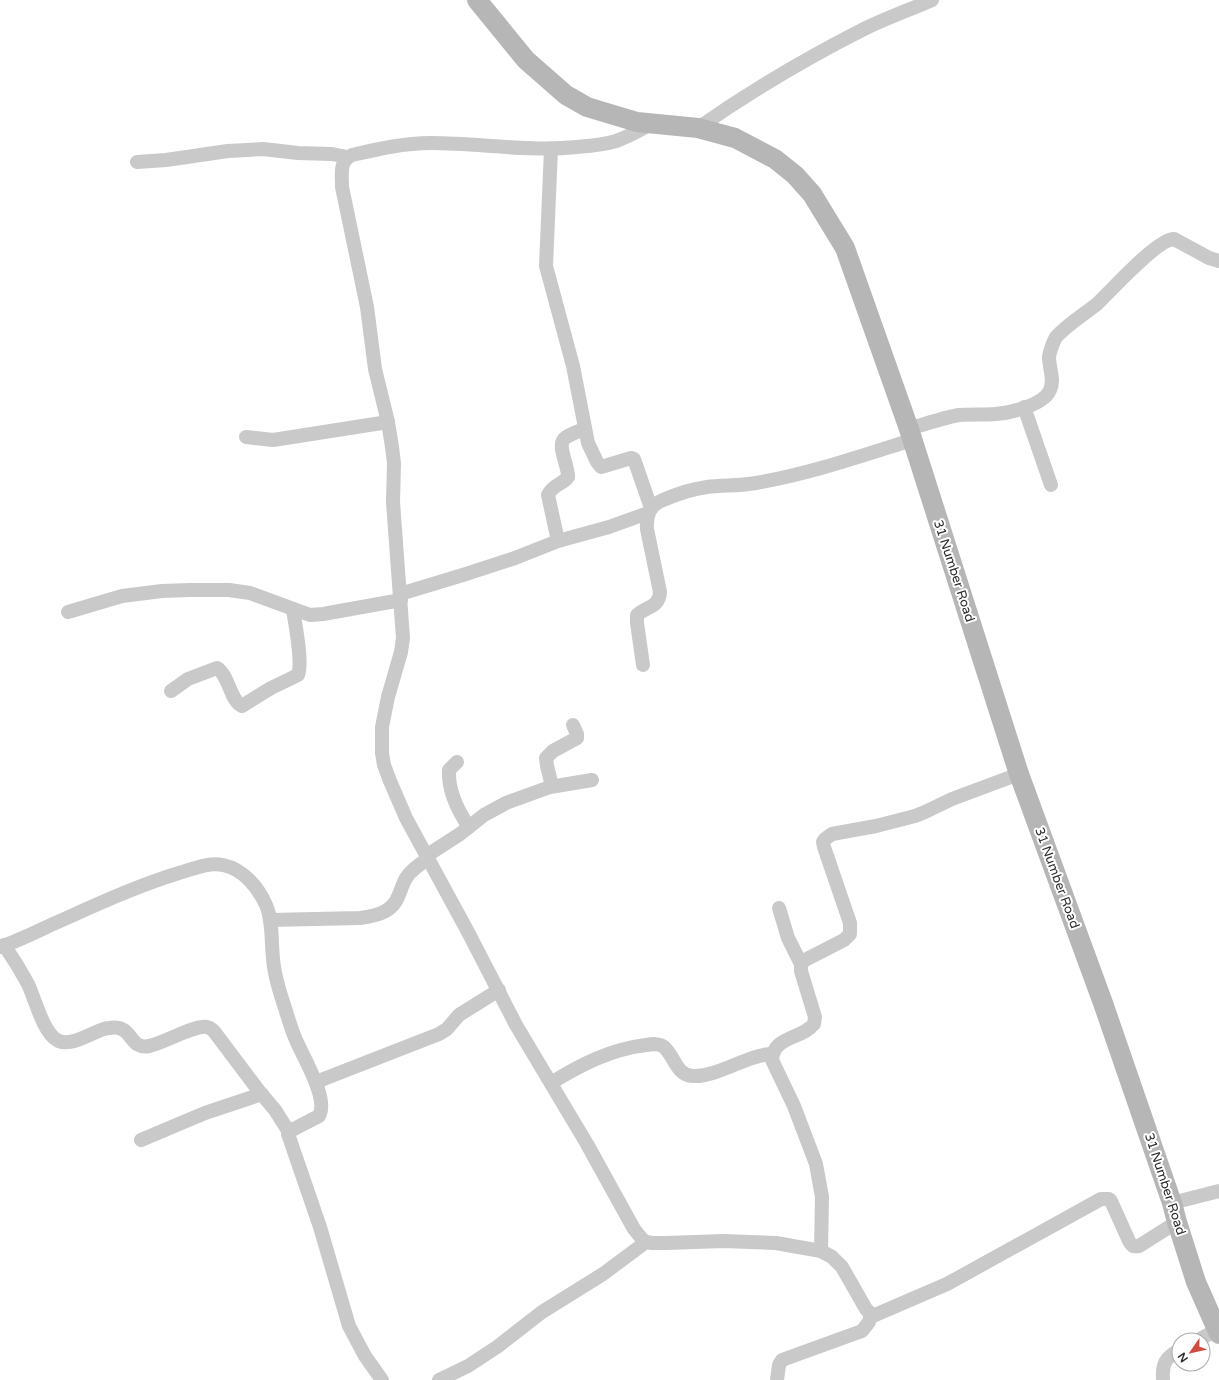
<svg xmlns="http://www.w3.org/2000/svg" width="1219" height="1380" font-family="'Varela Round',sans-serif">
<rect width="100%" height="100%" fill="#fff"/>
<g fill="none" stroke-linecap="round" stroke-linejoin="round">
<g stroke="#c9c9c9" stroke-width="14">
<path d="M651 124C640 130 628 137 616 141 603 145 589 146 577 147 528 152 479 143 431 143 404 143 378 149 352 155 339 161 342 174 342 187L367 307 375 369 388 422 392 447 394 463 393 502 403 638 401 652 388 697 382 727V753L384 765 390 781 406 818 468 932 516 1025 587 1144 634 1229 642 1239 646 1242 652 1243H666L723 1241 776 1243 821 1251 832 1257 842 1267 866 1309 871 1314 875 1315 947 1284 1101 1199H1109L1111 1201 1129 1241C1132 1246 1133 1247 1139 1246L1177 1222"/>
<path d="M698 128C751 91 805 59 862 30 884 19 909 10 932 0"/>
<polyline points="551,149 546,266 573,366 588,443 597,462 601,467 631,458 634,459 651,508"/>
<polyline points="137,162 166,160 228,151 263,149 298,153 332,154 347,157"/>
<polyline points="1024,407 1051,485"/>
<path d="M909 429C925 424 942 418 959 415 971 414 984 415 996 414 1010 413 1044 405 1050 390 1055 380 1049 368 1049 357 1050 350 1053 343 1056 337 1068 324 1083 315 1097 304 1111 291 1157 239 1174 239L1209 258 1219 261"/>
<polyline points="246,437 273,440 388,422"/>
<path d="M558 541 548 495C553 484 562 485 568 477 569 467 556 445 565 438 570 434 579 431 585 429"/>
<polyline points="400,594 466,574 515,558 558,541 609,527 648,513"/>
<polyline points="68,612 122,596 162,591 190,590 229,590 250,593 310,615 323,614 401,600"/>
<path d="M643 665 637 623V615C647 606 659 608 660 592L647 529C646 515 650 505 663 500 677 494 692 489 707 487 723 485 740 486 756 483 809 474 861 456 912 440"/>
<path d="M171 691 188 679 217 668C229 675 230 701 242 706L271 688 298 675C303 662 295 624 293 609"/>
<path d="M457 762 449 770C448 790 458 811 469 827"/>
<polyline points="552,786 547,766 546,758 553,751 577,738 577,734 573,725"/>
<polyline points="426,856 460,834 484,815 506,803 550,787 592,780"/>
<polyline points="779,908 788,938 801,964"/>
<path d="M270 920 360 918C373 916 388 914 396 901 400 894 402 885 406 878 411 870 420 864 428 859"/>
<path d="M4 945C13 958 21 971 28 984 35 999 43 1032 57 1040 71 1049 95 1029 109 1028 134 1024 128 1050 149 1046 164 1043 194 1025 207 1027 211 1028 214 1031 216 1034L259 1091 275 1110 289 1132"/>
<path d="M0 947C18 941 36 932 53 924 94 906 136 886 179 873 193 869 208 862 223 865 243 869 258 887 266 905 273 921 271 941 273 958 274 974 279 990 284 1005 288 1017 291 1029 296 1040 303 1057 329 1099 319 1116L290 1131 288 1134 320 1227 349 1326 365 1356 382 1380"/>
<polyline points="316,1082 439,1034 447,1029 459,1015 499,990"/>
<path d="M551 1083C580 1065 611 1049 646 1045 652 1044 659 1043 664 1047 675 1057 676 1075 693 1076 718 1077 749 1054 772 1054"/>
<polyline points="141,1140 205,1113 262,1094"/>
<polyline points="1172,1203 1219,1191"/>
<path d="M821 1251 822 1197 816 1164 794 1106 772 1060C773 1036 802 1039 814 1024L815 1017 801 971V964L805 960 844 940 850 934V923L824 847 823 842 825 839 832 834 876 826 915 816 925 812 952 799 1019 774"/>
<polyline points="1198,1340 1217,1330"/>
<polyline points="439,1380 468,1366 497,1347 542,1312 603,1274 646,1242"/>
<polyline points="777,1380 779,1365 782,1360 862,1331 869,1322 871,1314"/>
<path d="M1163 1380C1162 1364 1165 1358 1179 1350"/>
</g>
<polyline stroke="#b6b6b6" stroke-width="20" points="477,0 526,60 566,95 587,107 637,122 698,128 735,138 775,159 795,175 812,194 845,248 909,429 1019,774 1103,1003 1172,1203 1177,1222 1196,1282 1219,1334"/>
</g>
<g text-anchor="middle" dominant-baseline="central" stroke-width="4" stroke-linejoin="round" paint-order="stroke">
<g font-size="13" fill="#2c2c2c" stroke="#fff">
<text transform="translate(954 571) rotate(72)">31 Number Road</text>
<text transform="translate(1057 878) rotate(70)">31 Number Road</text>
<text transform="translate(1165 1184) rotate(72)">31 Number Road</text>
</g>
</g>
<g transform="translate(1191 1352) rotate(236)"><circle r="19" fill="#ffffff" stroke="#ababab"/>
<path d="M0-3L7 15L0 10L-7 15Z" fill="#cf4c42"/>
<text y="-6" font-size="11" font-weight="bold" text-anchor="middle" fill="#2c2c2c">N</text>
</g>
</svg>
